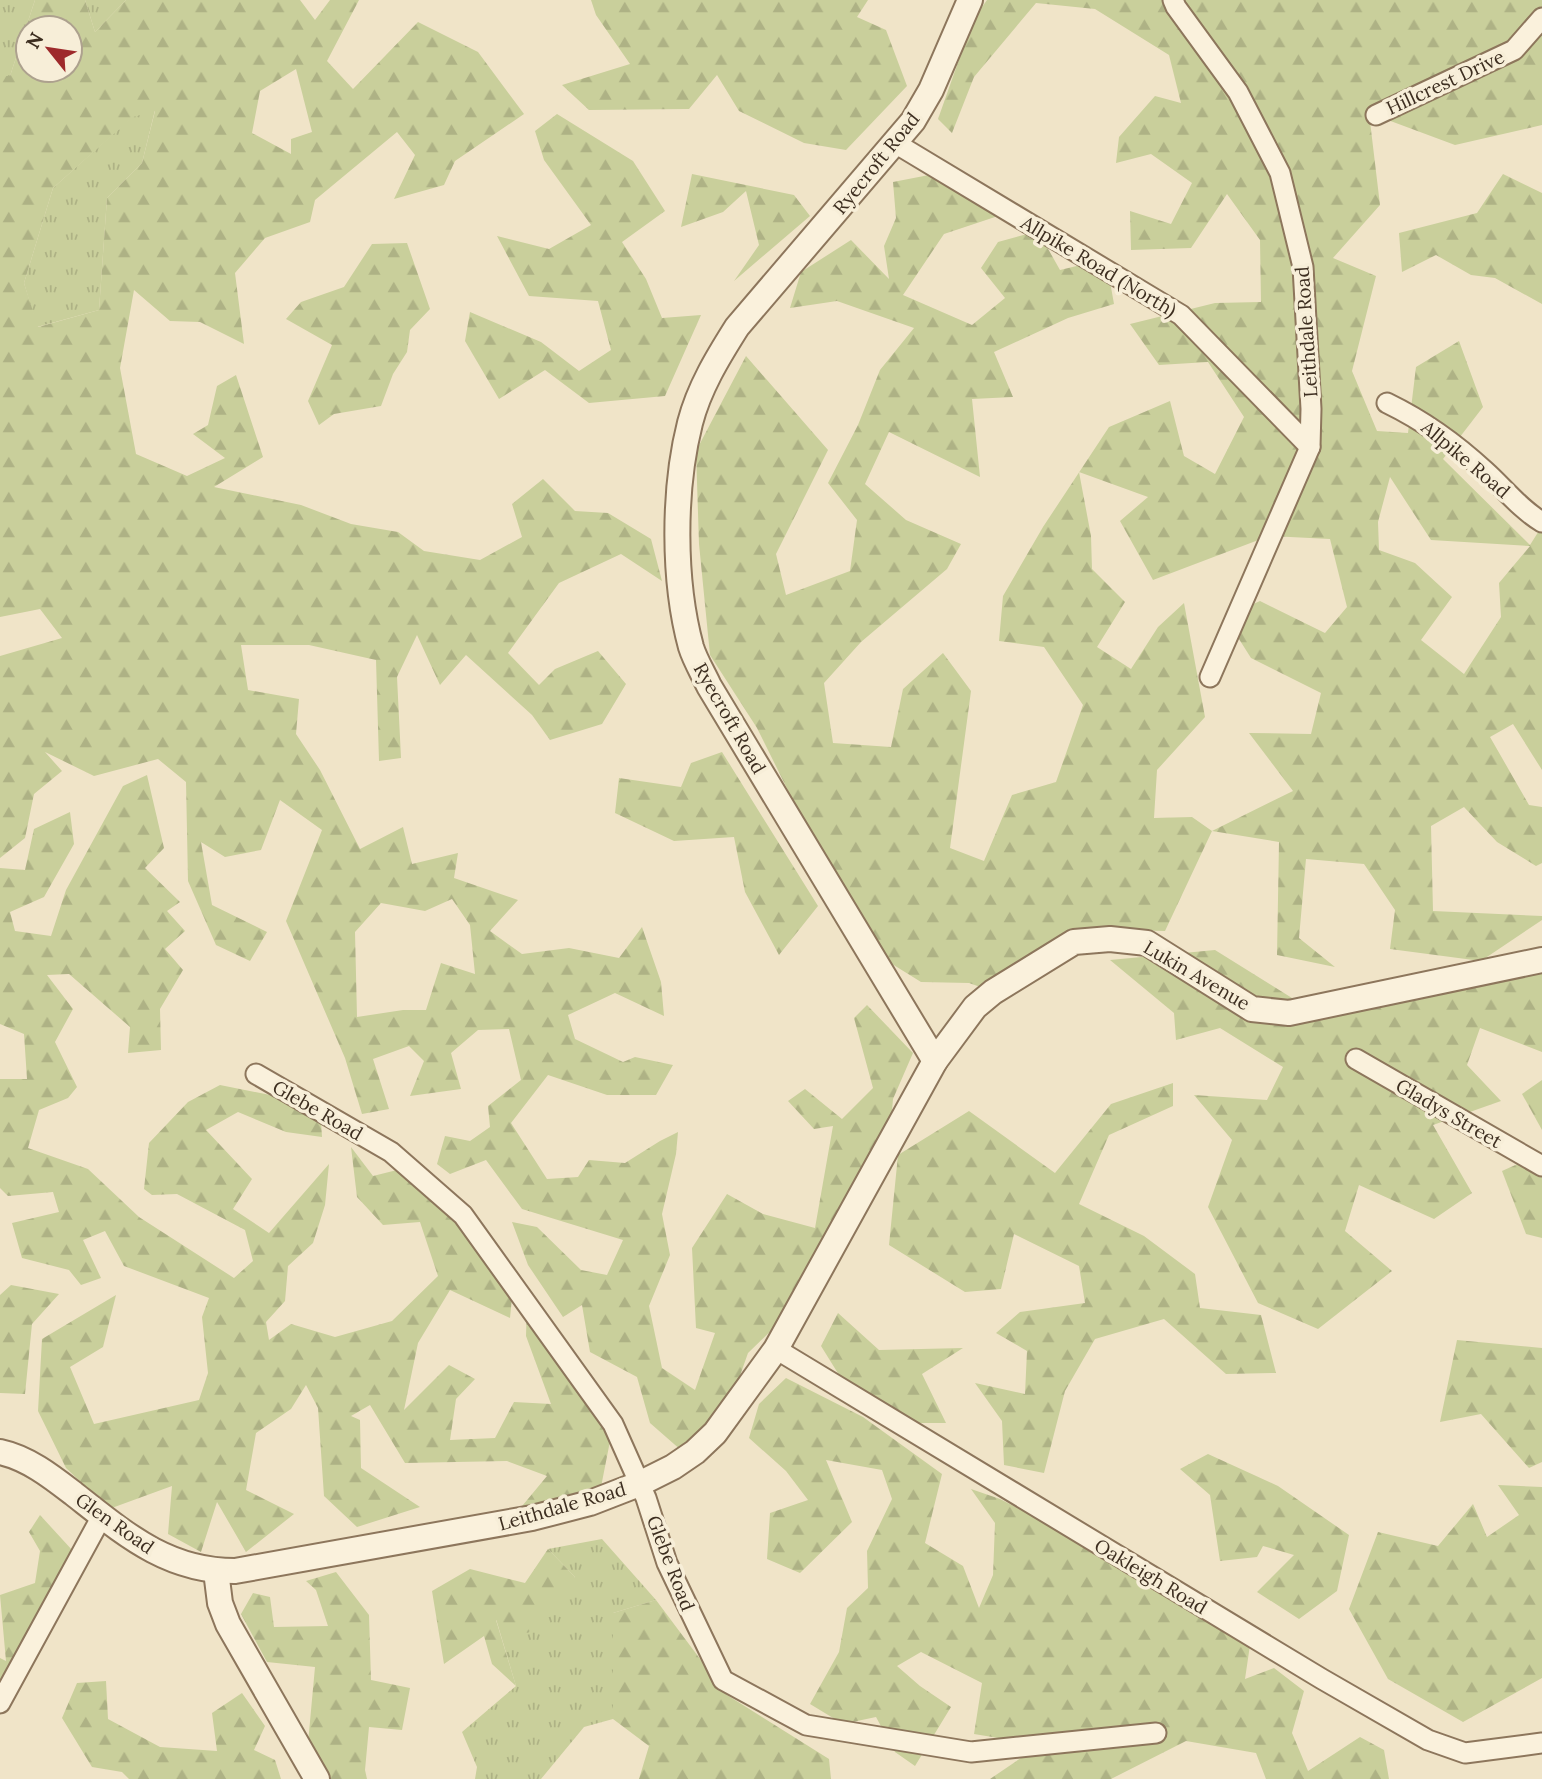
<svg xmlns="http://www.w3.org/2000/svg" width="1542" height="1779" font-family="Lora,serif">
<defs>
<pattern id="grass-tufts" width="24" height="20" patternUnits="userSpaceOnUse" patternTransform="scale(1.75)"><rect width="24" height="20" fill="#c9cf9b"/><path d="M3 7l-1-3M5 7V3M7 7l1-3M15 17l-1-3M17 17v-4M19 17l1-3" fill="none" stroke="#aeb285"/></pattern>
<pattern id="forest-firs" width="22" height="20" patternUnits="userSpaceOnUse" patternTransform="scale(1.75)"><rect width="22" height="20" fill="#c9cf9b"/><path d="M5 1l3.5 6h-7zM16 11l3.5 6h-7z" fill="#aeb285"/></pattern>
</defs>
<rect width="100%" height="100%" fill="#f0e4c8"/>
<g fill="url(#grass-tufts)">
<polygon points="0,0 35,0 10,76 0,76"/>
<polygon points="85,0 126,0 95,32"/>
<polygon points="155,110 142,163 107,198 99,310 37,327 24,283 53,188 133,116"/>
<polygon points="602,1539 656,1600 613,1613 613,1719 584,1727 541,1779 475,1779 477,1767 462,1732 516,1686 496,1619 575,1577 548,1549"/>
</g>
<g fill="url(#forest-firs)" fill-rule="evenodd">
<path d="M35 0H85L95 32 126 0H300L315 20 330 0H359L327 61 353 89 418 22 478 52 524 114 455 161 444 185 394 199 415 155 397 132 315 200 310 222 265 238 235 273 244 344 200 322 170 321 134 290 120 368 136 454 187 476 225 458 193 434 208 425 217 386 236 375 263 457 214 487 301 505 351 524 398 532 424 551 480 560 522 537 512 504 543 479 575 511 608 513 651 539 662 581 621 554 559 583 508 653 539 685 555 669 598 651 626 684 602 724 550 740 532 715 466 655 440 685 417 635 397 677 401 758 379 761 376 660 309 645H241L248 690 299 699 296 734 320 770 360 849 403 827 412 864 458 853 454 878 518 900 490 931 522 954 569 948 619 958 642 927 661 982 664 1016 615 993 568 1015 575 1039 623 1062 635 1057 673 1065 656 1095H607L548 1075 511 1123 547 1179 578 1177 589 1160 625 1163 660 1141 678 1132 676 1154 662 1214 670 1255 649 1306 662 1368 695 1390 715 1333 696 1328 692 1248 727 1194 763 1214 815 1228 833 1126 814 1129 788 1101 805 1089 842 1119 873 1088 854 1018 867 1005 913 1053 893 1099 891 1122 785 1317 748 1353 730 1404 682 1451 650 1423 637 1377 590 1352 582 1305 563 1317 528 1265 512 1222 537 1227 581 1270 607 1275 623 1240 522 1209 486 1160 450 1174 437 1164 445 1136 470 1141 490 1127 488 1106 521 1080 509 1029 478 1030 451 1053 461 1089 410 1096 424 1061 409 1046 373 1059 389 1109 362 1114 345 1058 286 921 322 830 280 800 261 850 225 857 201 842 212 905 267 932 250 961 216 945 188 881 186 782 158 759 94 776 45 752 62 771 34 794 25 838 0 858V656L62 638 40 609 0 617V76H10ZM28 28H70V70H28ZM296 69 312 132 291 139V154L252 133 260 91ZM155 111 142 163 107 198 99 310 38 327 24 283 53 188 133 117ZM452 899 470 925 475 974 441 963 426 1010H403L357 1017 355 932 381 903 425 911Z"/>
<polygon points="591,0 868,0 857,17 886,30 907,86 846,150 804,143 739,111 717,75 689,109 589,110 562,85 630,64 596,15"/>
<path d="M987 0H1542V125L1455 145 1369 113 1380 205 1333 258 1376 276 1352 371 1377 431 1408 433 1416 367 1459 341 1483 407 1443 459 1530 545 1542 526V770L1513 724 1490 737 1529 805 1542 807V863L1536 866 1497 842 1464 807 1431 826 1433 911 1542 916V920L1481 961 1390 949 1395 910 1364 864 1306 859 1299 938 1335 967 1277 955 1279 842 1212 831 1165 931 1083 929 1017 961 986 989 969 983 921 982 847 936 842 899 757 728 710 655 699 544 696 451 746 356 828 450 776 554 786 595 850 571 857 520 828 483 858 425 880 370 914 328 837 301 790 308 801 272 851 240 889 279 884 246 896 218 893 182 929 175 1010 212 944 234 903 295 972 325 1005 298 981 268 998 242 1038 231 1060 270 1106 259 1114 304 1068 318 994 352 1013 397 972 399 980 477 889 432 865 484 906 520 961 544 947 569 861 642 824 683 833 743 891 747 903 689 943 653 971 691 950 848 984 861 1012 795 1056 782 1083 705 1044 647 999 641 1003 596 1043 527 1109 427 1170 401 1184 456 1215 474 1244 417 1208 362 1159 365 1130 324 1215 303 1261 302 1260 240 1227 194 1191 248 1131 250 1130 211 1171 224 1192 183 1151 154 1116 163 1119 137 1155 96 1181 103 1169 55 1095 9 1036 3 974 77 952 133 938 119 973 20ZM1079 472 1148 497 1120 521 1153 580 1269 536 1330 539 1347 607 1325 633 1260 601 1225 617 1251 658 1321 693 1311 734 1249 733 1293 791 1212 831 1192 817 1154 818 1157 770 1205 717 1184 603 1158 627 1131 669 1097 647 1125 602 1092 569 1091 536ZM1390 477 1431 540 1530 546 1499 583 1501 617 1464 674 1421 640 1452 597 1415 563 1379 550 1378 522Z"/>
<polygon points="557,114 633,161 665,211 622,242 646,279 662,318 701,315 665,396 589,403 545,370 499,399 465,341 470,312 541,342 579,371 611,350 598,301 529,296 497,236 549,249 591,225 544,160 535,131"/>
<polygon points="692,174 794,195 810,216 734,281 759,245 746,191 723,212 681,227"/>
<polygon points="1503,174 1542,193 1542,304 1495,278 1471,275 1436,255 1402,272 1399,233 1477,213"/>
<polygon points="407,243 430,309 410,330 407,352 393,374 381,406 334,414 319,425 308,401 332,345 286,319 301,302 344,287 372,244"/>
<polygon points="722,752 818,906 779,955 745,892 734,837 674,841 615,813 619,778 681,787 691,763"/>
<polygon points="147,775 164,848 145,868 180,902 167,911 185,931 165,949 183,970 160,1009 161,1050 128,1053 130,1027 69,974 47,975 73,1009 55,1042 77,1087 68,1098 39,1110 28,1148 88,1169 139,1217 234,1278 253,1261 245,1230 177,1194 152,1195 144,1189 149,1143 188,1102 220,1085 320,1105 322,1137 286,1132 238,1112 206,1130 252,1179 233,1209 269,1233 329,1164 325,1205 313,1243 288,1266 285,1301 266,1322 269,1340 291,1324 335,1337 392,1321 438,1276 420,1222 383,1225 357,1197 351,1147 373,1176 409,1167 462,1211 486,1259 515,1267 510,1318 450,1290 418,1343 404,1410 449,1365 475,1379 456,1399 450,1440 495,1438 514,1402 551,1404 526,1336 527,1303 612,1431 601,1487 513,1517 547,1476 507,1461 405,1463 370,1405 351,1416 360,1420 361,1468 420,1507 357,1527 324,1496 318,1408 306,1385 291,1409 256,1433 246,1490 294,1514 246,1552 217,1502 201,1552 168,1534 172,1486 109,1509 66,1468 38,1411 42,1339 116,1295 103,1347 70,1367 94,1424 199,1400 208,1373 202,1317 209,1298 124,1266 105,1231 83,1240 101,1278 81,1285 69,1270 22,1258 12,1223 59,1212 53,1192 8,1196 0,1188 0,1079 27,1079 24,1034 0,1024 0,868 25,870 34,829 70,812 74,844 44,897 10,912 15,931 51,936 66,890 123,786"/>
<polygon points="1215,950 1324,1018 1535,971 1542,974 1542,1052 1480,1028 1467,1065 1501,1101 1433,1125 1472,1193 1434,1219 1359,1185 1345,1231 1392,1271 1318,1329 1258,1303 1208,1207 1232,1140 1194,1095 1267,1100 1283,1067 1220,1028 1176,1040 1174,1013 1110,960"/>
<polygon points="1542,1080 1542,1130 1522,1094"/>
<polygon points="1173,1083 1173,1106 1109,1135 1079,1204 1144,1236 1195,1274 1200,1308 1261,1315 1276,1373 1226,1374 1164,1319 1095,1339 1065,1391 1044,1473 1004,1465 1002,1421 975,1383 1025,1394 1027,1351 996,1333 1020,1312 1085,1303 1079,1266 1014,1234 1001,1289 965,1292 889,1245 898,1155 969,1111 1055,1173 1111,1104"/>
<polygon points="1542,1153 1542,1238 1526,1234 1502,1171"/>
<polygon points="11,1285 59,1294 32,1324 25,1394 0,1393 0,1295"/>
<polygon points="838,1313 879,1350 963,1348 922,1374 946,1423 896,1423 844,1383 821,1346"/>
<polygon points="1457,1340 1542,1348 1542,1462 1529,1468 1481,1414 1440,1422"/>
<polygon points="786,1378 863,1417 942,1474 925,1543 963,1566 979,1608 993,1575 995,1523 971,1489 1000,1499 1140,1571 1250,1645 1245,1679 1274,1668 1304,1691 1292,1733 1308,1771 1360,1737 1384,1750 1389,1779 1266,1779 1256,1753 1186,1741 1111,1779 990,1779 1040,1745 974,1734 982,1683 921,1652 897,1666 920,1686 951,1707 915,1766 895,1752 876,1717 843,1724 810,1704 839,1652 847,1608 868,1588 867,1551 892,1499 882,1470 826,1460 852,1522 800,1573 767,1559 770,1513 808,1500 786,1471 749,1438 759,1404"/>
<polygon points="1208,1454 1278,1486 1349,1535 1337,1591 1299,1619 1257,1592 1294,1555 1263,1546 1257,1557 1220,1561 1210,1495 1180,1469"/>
<polygon points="1498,1485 1542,1487 1542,1678 1463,1722 1388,1679 1349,1609 1378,1532 1438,1546 1473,1504 1487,1537 1519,1515"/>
<polygon points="40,1515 73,1551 0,1696 0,1658 6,1661 0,1595 35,1583 40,1551 29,1532"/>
<polygon points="548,1549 575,1577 528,1633 496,1620 516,1686 492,1664 484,1636 444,1664 432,1591 470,1569 525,1583"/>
<polygon points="336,1572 369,1615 371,1680 410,1688 402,1730 369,1727 365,1770 367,1779 330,1779 308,1743 315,1667 267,1662 241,1614 253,1593 270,1597 274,1627 328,1626 316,1590 306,1581"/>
<polygon points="656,1600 727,1695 829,1759 831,1779 639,1779 649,1746 613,1719 613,1613"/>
<polygon points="106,1681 108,1719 160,1747 217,1751 212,1713 242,1693 265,1726 254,1750 275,1760 281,1779 129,1779 122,1772 92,1767 62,1718 77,1683"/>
</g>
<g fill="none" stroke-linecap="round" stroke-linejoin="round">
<defs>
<g id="minor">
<polyline points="1173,0 1176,7 1238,92 1280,173 1303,267 1311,409 1310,447 1210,677"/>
<polyline points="1376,115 1514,50 1542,18"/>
<polyline points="895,143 1181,315 1310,447"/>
<path d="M1387 403C1422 420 1456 444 1485 471 1504 488 1520 509 1542 522"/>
<polyline points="1356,1059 1542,1166"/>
<polyline points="256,1074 391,1152 463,1215 613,1424 646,1498 667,1563 723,1680 806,1725 971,1752 1156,1733"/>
<polyline points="776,1349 1322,1679 1428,1740 1465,1753 1542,1743"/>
<polyline points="0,1703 102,1516"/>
</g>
<g id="tertiary">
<path d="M935 1061 709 686C703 673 695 660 691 647 673 581 673 490 690 423 699 388 718 357 737 327L913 121 931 90 970 0"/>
<path d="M0 1452C28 1458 52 1477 74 1494 125 1534 167 1571 235 1571L532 1518 590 1503 639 1484 673 1467 695 1452 715 1433 776 1349 935 1061 975 1007 993 992 1074 942 1110 939 1147 943 1252 1009 1289 1013 1542 960"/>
<polyline points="216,1571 220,1603 228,1624 317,1779"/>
</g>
</defs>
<use href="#minor" stroke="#8d765c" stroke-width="23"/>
<use href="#tertiary" stroke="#8d765c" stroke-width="28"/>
<use href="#minor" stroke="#faf1dc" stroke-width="19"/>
<use href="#tertiary" stroke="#faf1dc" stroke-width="24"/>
</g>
<g text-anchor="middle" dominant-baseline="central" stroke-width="7" stroke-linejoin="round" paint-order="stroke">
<g font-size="19" fill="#3d2e20" stroke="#f7eed8">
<text transform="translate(1445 82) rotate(-25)">Hillcrest Drive</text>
<text transform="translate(876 163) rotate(-51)">Ryecroft Road</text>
<text transform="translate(1099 266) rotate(31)">Allpike Road (North)</text>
<text transform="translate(1306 332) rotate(-94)">Leithdale Road</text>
<text transform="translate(1466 459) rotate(40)">Allpike Road</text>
<text transform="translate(730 718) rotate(60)">Ryecroft Road</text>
<text transform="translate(1197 975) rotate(30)">Lukin Avenue</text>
<text transform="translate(318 1110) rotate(30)">Glebe Road</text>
<text transform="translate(1449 1113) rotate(30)">Gladys Street</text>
<text transform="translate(562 1506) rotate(-16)">Leithdale Road</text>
<text transform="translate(115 1523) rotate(35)">Glen Road</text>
<text transform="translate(671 1563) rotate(69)">Glebe Road</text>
<text transform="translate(1151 1576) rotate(31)">Oakleigh Road</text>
</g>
</g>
<g transform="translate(49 49) rotate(300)"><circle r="33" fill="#f7eed8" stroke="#ada18e" stroke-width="2"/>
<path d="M0-5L12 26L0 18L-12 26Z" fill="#9e2a2b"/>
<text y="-10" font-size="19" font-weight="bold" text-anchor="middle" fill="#3d2e20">N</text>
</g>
</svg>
